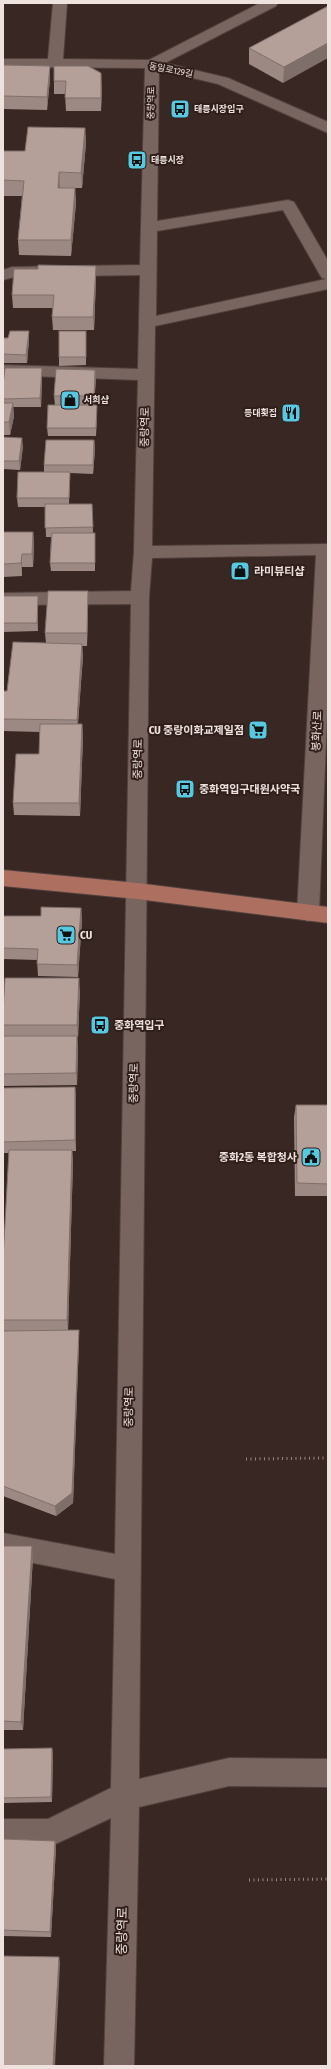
<svg xmlns="http://www.w3.org/2000/svg" width="331" height="2069" font-family="'Fira Sans Condensed','Noto Sans KR',sans-serif">
<rect width="100%" height="100%" fill="#392723"/>
<g fill="none" stroke-linecap="round" stroke-linejoin="round">
<defs>
<path id="minor" d="M53 3H67L63 59 149 60 260 3H278L276 6 165 63 228 78 328 122V133L218 84 159 70 157 221 288 200 294 202 328 261V289L155 326 152 546 328 544V692L319 913 315 919 308 921 301 919 297 913 316 555 152 558 149 597 139 1779 229 1758 328 1759V1787L229 1786 139 1807 134 2066H104L111 1818 49 1847H3V1819H48L111 1788 115 1579 3 1557V1533L115 1554 131 604 3 605V593L131 591 134 552 138 380 3 375V365L138 369 140 275 14 277 3 280V270L12 267 140 265 145 68 3 67V59H48ZM283 210 320 275 322 278 326 279 156 316 157 231Z"/>
<polygon id="major" points="3,870 137,883 328,907 328,923 137,899 3,886"/>
</defs>
<use href="#minor" stroke="#51423f" stroke-width="2"/>
<use href="#major" stroke="#51423f" stroke-width="2"/>
<g stroke="#958683" stroke-width="3" stroke-dasharray="1 3.5" stroke-linecap="butt">
<polyline points="246,1459 328,1458"/>
<polyline points="249,1880 328,1879"/>
</g>
<use href="#minor" fill="#796560" fill-rule="evenodd"/>
<use href="#major" fill="#ad6f60" fill-rule="evenodd"/>
</g>
<g fill="#9c8984">
<polygon points="328,6 283,83 249,64 249,48"/>
<polygon points="3,65 50,66 50,79 47,110 3,109"/>
<polygon points="54,66 102,86 101,111 66,111 65,94 54,94"/>
<polygon points="85,128 86,143 82,188 60,188 75,188 76,203 71,256 19,255 18,240 22,196 3,196 3,151 25,151"/>
<polygon points="96,266 96,279 94,330 53,330 52,317 53,308 13,308 12,295 38,269"/>
<polygon points="29,331 29,340 27,363 3,363 3,338 8,338"/>
<polygon points="86,339 86,365 59,366 59,357"/>
<polygon points="42,368 42,377 41,407 13,407 14,416 10,435 3,435 3,385"/>
<polygon points="95,370 96,378 94,405 97,405 96,436 48,436 47,428 55,405 54,396"/>
<polygon points="3,437 23,446 20,470 3,469"/>
<polygon points="94,440 95,449 93,474 70,473 69,504 92,504 93,533 95,541 95,571 51,571 50,563 51,537 46,537 45,507 18,507 17,498 44,472 44,465"/>
<polygon points="3,532 33,532 34,545 33,567 22,567 22,576 3,577"/>
<polygon points="88,591 88,604 87,646 82,646 83,656 78,724 82,724 83,737 80,816 14,815 13,803 39,754 40,732 3,731 3,691 7,691 46,643 45,633"/>
<polygon points="3,596 38,596 38,631 3,632"/>
<polygon points="81,908 82,920 78,977 38,976 37,960 3,959 3,916 41,916"/>
<polygon points="80,990 78,1037 77,1037 78,1048 77,1085 3,1086 3,1012"/>
<polygon points="75,1087 76,1098 76,1151 72,1151 73,1162 68,1330 79,1330 79,1341 73,1503 56,1516 3,1496 3,1261 9,1153 3,1153 3,1088"/>
<polygon points="296,1105 328,1105 328,1196 295,1196 294,1117"/>
<polygon points="3,1546 33,1556 23,1730 3,1730"/>
<polygon points="3,1749 53,1753 52,1802 3,1803"/>
<polygon points="3,1839 55,1841 56,1847 51,1937 3,1936"/>
</g>
<g fill="#7f6f6b">
<polygon points="328,43 328,58 283,83 284,67"/>
<polygon points="50,66 50,79 47,110 47,97"/>
<polygon points="101,73 102,86 101,111"/>
<polygon points="85,128 86,143 82,188 81,173"/>
<polygon points="59,172 60,187 58,188"/>
<polygon points="75,188 76,203 71,256 71,240"/>
<polygon points="96,266 96,279 94,330 93,317"/>
<polygon points="3,320 4,334 3,334"/>
<polygon points="29,331 29,340 27,363 26,355"/>
<polygon points="42,368 42,377 41,407 40,398"/>
<polygon points="95,370 96,378 94,405 94,396"/>
<polygon points="13,403 14,416 10,435 9,422"/>
<polygon points="97,405 97,413 96,436 96,428"/>
<polygon points="22,438 23,446 20,470 19,461"/>
<polygon points="94,440 95,449 93,474 93,465"/>
<polygon points="33,532 34,545 33,567 32,554"/>
<polygon points="22,554 22,576 21,563"/>
<polygon points="88,591 88,604 87,646 87,633"/>
<polygon points="38,596 38,631 37,623"/>
<polygon points="82,644 83,656 77,733 77,720"/>
<polygon points="82,724 83,737 80,816 79,803"/>
<polygon points="81,908 82,920 78,977 77,965"/>
<polygon points="79,978 80,990 78,1037 77,1025"/>
<polygon points="77,1036 78,1048 77,1085 76,1073"/>
<polygon points="75,1087 76,1098 76,1151 75,1140"/>
<polygon points="72,1150 73,1162 68,1332 67,1320"/>
<polygon points="79,1330 79,1341 73,1503 56,1516 55,1506"/>
<polygon points="32,1546 33,1556 23,1730 21,1722"/>
<polygon points="52,1748 53,1753 52,1802 51,1797"/>
<polygon points="55,1841 56,1847 51,1937 50,1932"/>
<polygon points="59,1957 60,1963 55,2066 53,2066"/>
</g>
<g fill="#b59f99" stroke="#7f6f6b">
<polygon points="328,6 328,43 284,67 249,48"/>
<polygon points="3,65 50,66 47,97 3,96"/>
<polygon points="54,66 88,66 101,73 101,98 65,98 66,81 54,81"/>
<polygon points="28,127 85,128 81,173 59,172 58,188 75,188 71,240 18,240 24,181 3,180 3,151 25,151"/>
<polygon points="38,265 96,266 93,317 52,317 54,295 12,295 14,269 38,269"/>
<polygon points="10,331 29,331 26,355 3,354 3,338 8,338"/>
<rect x="59" y="331" width="27" height="26"/>
<polygon points="5,368 42,368 40,398 3,399 3,385"/>
<polygon points="56,369 95,370 94,396 54,396"/>
<polygon points="3,403 13,403 9,422 3,422"/>
<polygon points="48,405 97,405 96,428 47,428"/>
<polygon points="3,437 22,438 19,461 3,461"/>
<polygon points="46,440 94,440 93,465 44,465"/>
<polygon points="18,472 70,472 69,498 17,498"/>
<polygon points="45,504 92,504 93,527 45,528"/>
<polygon points="3,532 33,532 32,554 22,554 21,563 3,564"/>
<polygon points="52,533 95,533 95,563 50,563"/>
<polygon points="48,591 88,591 87,633 45,633"/>
<polygon points="3,596 38,596 37,623 3,623"/>
<polygon points="13,642 82,644 77,720 3,719 3,691 7,691"/>
<polygon points="40,724 82,724 79,803 13,803 16,754 39,754"/>
<polygon points="41,907 81,908 77,965 37,964 38,949 3,948 3,916 41,916"/>
<polygon points="5,978 79,978 77,1025 3,1025 3,1012"/>
<polygon points="3,1036 77,1036 76,1073 3,1074"/>
<polygon points="75,1087 75,1140 3,1142 3,1088"/>
<polygon points="296,1105 328,1105 328,1184 297,1183"/>
<polygon points="9,1150 72,1150 67,1320 3,1320 3,1260"/>
<polygon points="79,1330 72,1493 55,1506 3,1486 3,1331"/>
<polygon points="3,1546 32,1546 21,1722 3,1721"/>
<polygon points="52,1748 51,1797 3,1798 3,1749"/>
<polygon points="3,1839 55,1841 50,1932 3,1930"/>
<polygon points="3,1956 59,1957 53,2066 3,2066"/>
</g>
<defs>
<symbol id="bus-square" viewBox="-11 -11 22 22"><rect x="-9" y="-9" width="18" height="18" rx="4" fill="#56c9e1" stroke="#2f1e1a"/><path d="M-5-6H5V4H4V6H2V4H-2V6H-4V4H-5ZM-3.5-4V0h7V-4ZM-3.5 1.2v1.5H-2V1.2ZM2 1.2v1.5H3.5V1.2Z" fill="#111"/></symbol>
<symbol id="shop-square" viewBox="-11 -11 22 22"><rect x="-9" y="-9" width="18" height="18" rx="4" fill="#56c9e1" stroke="#2f1e1a"/><path d="M-5-2.5h2.3a2.7 3.5 0 0 1 5.4 0H5L5.5 6h-11ZM-1.5-2.5h3a1.5 2.3 0 0 0-3 0Z" fill="#111"/></symbol>
<symbol id="restaurant-square" viewBox="-11 -11 22 22"><rect x="-9" y="-9" width="18" height="18" rx="4" fill="#56c9e1" stroke="#2f1e1a"/><path d="M-5-6h1v4h1v-4h1v4h1v-4h1v5L-1.5 .5V6h-2V.5L-5-1ZM5-6V6H3V1.5H1.5Q1.5-4 5-6Z" fill="#111"/></symbol>
<symbol id="supermarket-square" viewBox="-11 -11 22 22"><rect x="-9" y="-9" width="18" height="18" rx="4" fill="#56c9e1" stroke="#2f1e1a"/><path d="M-6-5.5h2.5l.6 2H6L4.5 2H-2.5L-4.4-4H-6ZM-1.5 3.2a1.3 1.3 0 1 0 .1 0ZM3 3.2a1.3 1.3 0 1 0 .1 0Z" fill="#111"/></symbol>
<symbol id="civic-square" viewBox="-11 -11 22 22"><rect x="-9" y="-9" width="18" height="18" rx="4" fill="#56c9e1" stroke="#2f1e1a"/><path d="M-.6-6.5H3V-4.5H.6V-3L4-1V1h2V6H-6V1h2V-1L-.6-3ZM-1.2 2.5V6h2.4V2.5Z" fill="#111"/></symbol>
</defs>
<g fill-rule="evenodd">
<use href="#bus-square" x="169" y="98" width="22" height="22"/>
<use href="#bus-square" x="126" y="149" width="22" height="22"/>
<use href="#shop-square" x="59" y="389" width="22" height="22"/>
<use href="#restaurant-square" x="280" y="402" width="22" height="22"/>
<use href="#shop-square" x="229" y="560" width="22" height="22"/>
<use href="#supermarket-square" x="247" y="719" width="22" height="22"/>
<use href="#bus-square" x="174" y="778" width="22" height="22"/>
<use href="#supermarket-square" x="55" y="924" width="22" height="22"/>
<use href="#bus-square" x="89" y="1014" width="22" height="22"/>
<use href="#civic-square" x="300" y="1146" width="22" height="22"/>
</g>
<g text-anchor="middle" dominant-baseline="central" stroke-width="4" stroke-linejoin="round" paint-order="stroke">
<g font-size="9" fill="#eee2df" stroke="#2f1e1a">
<text transform="translate(171 70) rotate(11)">동일로129길</text>
<text transform="translate(151 103) rotate(-89)">중랑역로</text>
</g>
<g font-size="9" font-weight="bold" fill="#eee2df" stroke="#2f1e1a" text-anchor="start">
<text x="194" y="109">태릉시장입구</text>
<text x="151" y="160">태릉시장</text>
<text x="84" y="400">서희샵</text>
<text x="277" y="413" text-anchor="end">등대횟집</text>
</g>
<g font-size="11" fill="#eee2df" stroke="#2f1e1a">
<text transform="translate(145 427) rotate(-89)">중랑역로</text>
<text transform="translate(317 731) rotate(-87)">봉화산로</text>
<text transform="translate(138 759) rotate(-89)">중랑역로</text>
<text transform="translate(134 1083) rotate(-89)">중랑역로</text>
<text transform="translate(129 1407) rotate(-89)">중랑역로</text>
</g>
<g font-size="11" font-weight="bold" fill="#eee2df" stroke="#2f1e1a" text-anchor="start">
<text x="254" y="571">라미뷰티샵</text>
<text x="244" y="730" text-anchor="end">CU 중랑이화교제일점</text>
<text x="199" y="789">중화역입구대원사약국</text>
<text x="80" y="935">CU</text>
<text x="114" y="1025">중화역입구</text>
<text x="297" y="1157" text-anchor="end">중화2동 복합청사</text>
</g>
<g font-size="13" fill="#eee2df" stroke="#2f1e1a">
<text transform="translate(122 1931) rotate(-89)">중랑역로</text>
</g>
</g>
<rect width="331" height="2069" fill="none" stroke="#eee2df" stroke-width="8"/>
</svg>
